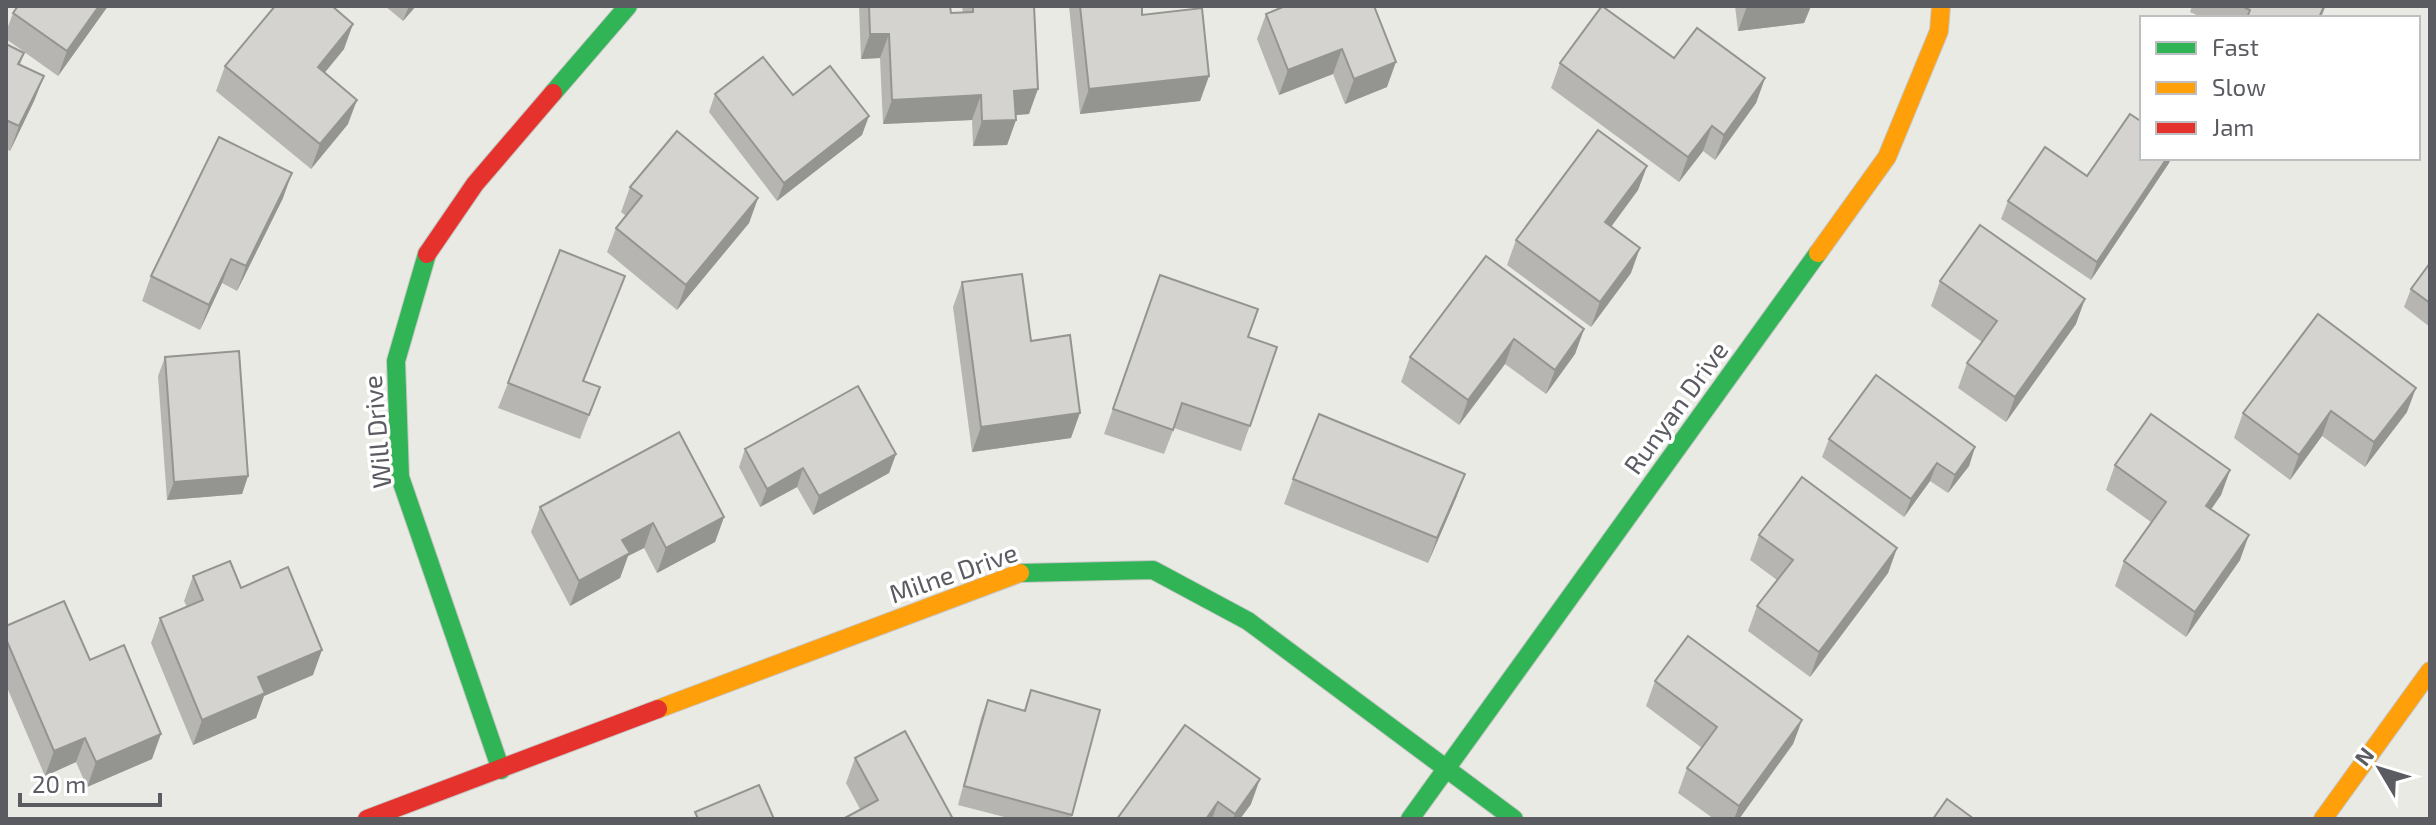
<svg xmlns="http://www.w3.org/2000/svg" width="2436" height="825" font-family="'Exo 2',sans-serif">
<rect width="100%" height="100%" fill="#eaeae4"/>
<g fill="none" stroke-linecap="round" stroke-linejoin="round">
<defs>
<g id="fast">
<polyline points="553,93 628,6"/>
<polyline points="427,254 396,361 400,477 501,770"/>
<polyline points="1020,573 1153,570 1248,621 1514,819"/>
<polyline points="1410,819 1818,253"/>
</g>
<g id="slow">
<polyline points="1818,253 1887,157 1939,31 1941,6"/>
<polyline points="658,709 1020,573"/>
<polyline points="2323,819 2430,671"/>
</g>
<g id="jam">
<polyline points="427,254 475,184 553,93"/>
<polyline points="367,819 658,709"/>
</g>
</defs>
<use href="#fast" stroke="#c5c6c5" stroke-width="20"/>
<use href="#slow" stroke="#c5c6c5" stroke-width="20"/>
<use href="#jam" stroke="#c5c6c5" stroke-width="20"/>
<use href="#fast" stroke="#30b455" stroke-width="18"/>
<use href="#slow" stroke="#ff9f0a" stroke-width="18"/>
<use href="#jam" stroke="#e5322d" stroke-width="18"/>
</g>
<g fill="#b6b5b2">
<polygon points="18,6 108,6 58,76 6,39 6,32 13,13"/>
<polygon points="385,6 416,6 403,21"/>
<polygon points="859,6 950,6 951,13 963,13 962,6 1034,6 1029,114 1015,115 1016,120 1007,145 973,146 972,120 883,124 880,58 861,59"/>
<polygon points="1069,6 1142,6 1142,15 1209,76 1200,101 1080,114"/>
<polygon points="1374,6 1387,87 1345,104 1333,74 1279,95 1257,39 1266,14"/>
<polygon points="1735,6 1811,6 1804,23 1738,31"/>
<polygon points="2192,6 2326,6 2321,18 2203,18 2190,12"/>
<polygon points="6,44 24,53 20,65 44,76 34,101 10,151 6,149"/>
<polygon points="344,49 324,73 348,124 311,169 216,91 225,66"/>
<polygon points="1674,58 1765,78 1756,103 1715,160 1703,151 1679,182 1551,88 1560,63"/>
<polygon points="715,94 862,135 777,201 709,112"/>
<polygon points="2142,158 2171,158 2169,163 2091,280 2001,219 2008,201"/>
<polygon points="1647,166 1638,190 1611,227 1631,273 1591,327 1507,265 1516,240"/>
<polygon points="630,187 758,198 749,223 677,310 607,252 616,228 626,216 621,212"/>
<polygon points="283,198 237,291 222,283 200,330 142,301 151,276"/>
<polygon points="1486,256 1584,329 1575,354 1546,394 1505,364 1459,425 1401,382 1410,357"/>
<polygon points="2430,263 2430,327 2404,307 2411,289"/>
<polygon points="1160,275 1248,337 1277,347 1241,451 1174,428 1164,454 1104,434"/>
<polygon points="625,276 584,381 600,387 580,439 498,408 508,383"/>
<polygon points="1940,281 2076,324 2006,422 1958,388 1967,363 1982,342 1931,306"/>
<polygon points="962,282 1031,341 1071,438 972,452 953,307"/>
<polygon points="2318,314 2407,412 2365,467 2322,436 2290,480 2234,438 2243,413"/>
<polygon points="165,357 248,476 242,494 167,500 158,376"/>
<polygon points="1829,439 1975,447 1969,466 1948,493 1930,481 1904,517 1822,457"/>
<polygon points="745,449 896,454 889,473 813,515 797,487 760,507 739,467"/>
<polygon points="2115,465 2230,470 2221,495 2211,509 2240,560 2186,637 2115,586 2124,561 2151,522 2106,490"/>
<polygon points="1465,474 1456,498 1428,563 1284,504 1293,479"/>
<polygon points="540,507 724,517 715,542 657,573 644,548 628,556 620,578 570,606 531,532"/>
<polygon points="1759,535 1897,548 1888,573 1810,677 1748,631 1757,606 1777,580 1750,560"/>
<polygon points="193,576 241,588 313,675 264,696 256,718 193,745 151,643 160,618 187,607 184,601"/>
<polygon points="6,626 90,660 152,759 87,787 76,762 45,776 6,685"/>
<polygon points="1655,681 1802,720 1793,744 1739,819 1714,819 1678,793 1687,768 1702,748 1646,706"/>
<polygon points="1031,690 1100,710 1071,819 1012,819 958,805 981,718 988,700 1024,710"/>
<polygon points="1185,725 1251,804 1240,819 1117,819"/>
<polygon points="855,758 953,819 860,809 846,783"/>
</g>
<g fill="#949491">
<polygon points="99,6 108,6 58,76 67,51"/>
<polygon points="409,6 416,6 403,21"/>
<polygon points="1747,6 1811,6 1804,23 1738,31"/>
<polygon points="353,24 344,49 309,92 318,67"/>
<polygon points="870,34 889,34 880,58 861,59"/>
<polygon points="1342,49 1333,74 1279,95 1288,70"/>
<polygon points="1396,62 1387,87 1345,104 1354,79"/>
<polygon points="44,76 34,101 10,151 19,126"/>
<polygon points="1209,76 1200,101 1080,114 1089,89"/>
<polygon points="1765,78 1756,103 1715,160 1724,135"/>
<polygon points="1038,89 1029,114 1005,116 1014,91"/>
<polygon points="981,95 972,120 883,124 892,100"/>
<polygon points="357,100 348,124 311,169 320,144"/>
<polygon points="869,116 862,135 777,201 784,183"/>
<polygon points="1016,120 1007,145 973,146 982,121"/>
<polygon points="1712,126 1703,151 1679,182 1688,157"/>
<polygon points="2167,158 2171,158 2169,163 2091,280 2097,262"/>
<polygon points="1647,166 1638,190 1596,247 1605,222"/>
<polygon points="292,173 283,198 237,291 246,266"/>
<polygon points="758,198 749,223 677,310 686,285"/>
<polygon points="1640,248 1631,273 1591,327 1600,302"/>
<polygon points="231,259 222,283 200,330 209,305"/>
<polygon points="2085,299 2076,324 2006,422 2015,397"/>
<polygon points="1584,329 1575,354 1546,394 1555,370"/>
<polygon points="1514,339 1505,364 1459,425 1468,400"/>
<polygon points="2416,388 2407,412 2365,467 2374,442"/>
<polygon points="2331,411 2322,436 2290,480 2299,455"/>
<polygon points="1080,413 1071,438 972,452 981,427"/>
<polygon points="1975,447 1969,466 1948,493 1955,475"/>
<polygon points="896,454 889,473 813,515 819,496"/>
<polygon points="1937,463 1930,481 1904,517 1911,499"/>
<polygon points="803,468 797,487 760,507 767,489"/>
<polygon points="2230,470 2221,495 2197,530 2206,506"/>
<polygon points="1465,474 1456,498 1428,563 1437,538"/>
<polygon points="248,476 242,494 167,500 174,482"/>
<polygon points="724,517 715,542 657,573 666,548"/>
<polygon points="653,523 644,548 628,556 620,578 570,606 579,581 622,540"/>
<polygon points="2249,535 2240,560 2186,637 2195,612"/>
<polygon points="1897,548 1888,573 1810,677 1819,652"/>
<polygon points="322,650 313,675 264,696 256,718 193,745 202,720 258,677"/>
<polygon points="1802,720 1793,744 1739,819 1734,819 1739,806"/>
<polygon points="161,734 152,759 87,787 96,762"/>
<polygon points="85,738 76,762 45,776 54,751"/>
<polygon points="1260,779 1251,804 1240,819 1233,819 1235,814"/>
<polygon points="1218,802 1212,819 1206,819"/>
</g>
<g fill="#d4d3cf" stroke="#949491" stroke-width="2">
<polygon points="18,6 99,6 67,51 13,13"/>
<polygon points="275,6 332,6 353,24 318,67 357,100 320,144 225,66"/>
<polygon points="869,6 950,6 951,13 973,12 973,6 1034,6 1038,89 1014,91 1016,120 982,121 981,95 892,100 889,34 870,34"/>
<polygon points="1080,6 1142,6 1142,15 1202,8 1209,76 1089,89"/>
<polygon points="1285,6 1374,6 1396,62 1354,79 1342,49 1288,70 1266,14"/>
<polygon points="1602,6 1674,58 1697,28 1765,78 1724,135 1712,126 1688,157 1560,63"/>
<polygon points="2242,6 2324,6 2319,18 2247,18 2250,10"/>
<polygon points="6,44 24,53 18,64 44,76 19,126 6,120"/>
<polygon points="763,57 793,95 830,66 869,116 784,183 715,94"/>
<polygon points="2130,114 2142,122 2142,158 2167,158 2097,262 2008,201 2045,147 2087,176"/>
<polygon points="1598,130 1647,166 1605,222 1640,248 1600,302 1516,240"/>
<polygon points="677,131 758,198 686,285 616,228 642,196 630,187"/>
<polygon points="219,137 292,173 246,266 231,259 209,305 151,276"/>
<polygon points="1980,225 2085,299 2015,397 1967,363 1997,321 1940,281"/>
<polygon points="560,250 625,276 583,381 600,387 589,415 508,383"/>
<polygon points="1486,256 1584,329 1555,370 1514,339 1468,400 1410,357"/>
<polygon points="2430,263 2430,303 2411,289"/>
<polygon points="1022,274 1031,341 1070,335 1080,413 981,427 962,282"/>
<polygon points="1160,275 1258,309 1248,337 1277,347 1250,426 1182,403 1173,430 1113,409"/>
<polygon points="2318,314 2416,388 2374,442 2331,411 2299,455 2243,413"/>
<polygon points="239,351 248,476 174,482 165,357"/>
<polygon points="1876,375 1975,447 1955,475 1937,463 1911,499 1829,439"/>
<polygon points="858,386 896,454 819,496 803,468 767,489 745,449"/>
<polygon points="1319,414 1465,474 1437,538 1293,479"/>
<polygon points="2151,414 2230,470 2206,506 2249,535 2195,612 2124,561 2166,502 2115,465"/>
<polygon points="679,432 724,517 666,548 653,523 622,540 630,553 579,581 540,507"/>
<polygon points="1802,477 1897,548 1819,652 1757,606 1793,560 1759,535"/>
<polygon points="230,561 241,588 288,567 322,650 258,677 265,693 202,720 160,618 203,600 193,576"/>
<polygon points="64,601 90,660 124,645 161,734 96,762 85,738 54,751 6,639 6,626"/>
<polygon points="1688,636 1802,720 1739,806 1687,768 1717,727 1655,681"/>
<polygon points="1031,690 1100,710 1072,815 964,786 988,700 1025,711"/>
<polygon points="1185,725 1260,779 1235,814 1218,802 1206,819 1117,819"/>
<polygon points="905,731 953,819 843,819 878,800 855,758"/>
<polygon points="759,785 774,819 698,819 695,812"/>
<polygon points="1947,799 1974,819 1933,819"/>
</g>
<g text-anchor="middle" dominant-baseline="central" stroke-width="7" stroke-linejoin="round" paint-order="stroke">
<g font-size="26" fill="#5a5c62" stroke="#fff">
<text transform="translate(1675 407) rotate(-54)">Runyan Drive</text>
<text transform="translate(376 432) rotate(-95)">Will Drive</text>
<text transform="translate(953 572) rotate(-19)">Milne Drive</text>
</g>
</g>
<rect width="2436" height="825" fill="none" stroke="#5a5c62" stroke-width="16"/>
<rect x="2140" y="16" width="280" height="144" fill="#ffffff" stroke="#bdbec0" stroke-width="2"/>
<rect x="2156" y="42" width="40" height="12" fill="#30b455" stroke="#bdbec0" stroke-width="2"/>
<text x="2212" y="56" font-size="24" fill="#5a5c62">Fast</text>
<rect x="2156" y="82" width="40" height="12" fill="#ff9f0a" stroke="#bdbec0" stroke-width="2"/>
<text x="2212" y="96" font-size="24" fill="#5a5c62">Slow</text>
<rect x="2156" y="122" width="40" height="12" fill="#e5322d" stroke="#bdbec0" stroke-width="2"/>
<text x="2212" y="136" font-size="24" fill="#5a5c62">Jam</text>
<g transform="translate(2380 769) rotate(308)" stroke="#ffffff" stroke-width="6" paint-order="stroke">
<path d="M0-6L14 30L0 20L-14 30Z" fill="#5a5c62"/>
<text y="-12" font-size="22" font-weight="bold" text-anchor="middle" fill="#5a5c62">N</text>
</g>
<path d="M20 793v12h140v-12" fill="none" stroke="#5a5c62" stroke-width="4"/>
<text x="32" y="793" font-size="24" fill="#5a5c62" stroke="#ffffff" stroke-width="6" paint-order="stroke">20 m</text>
</svg>
